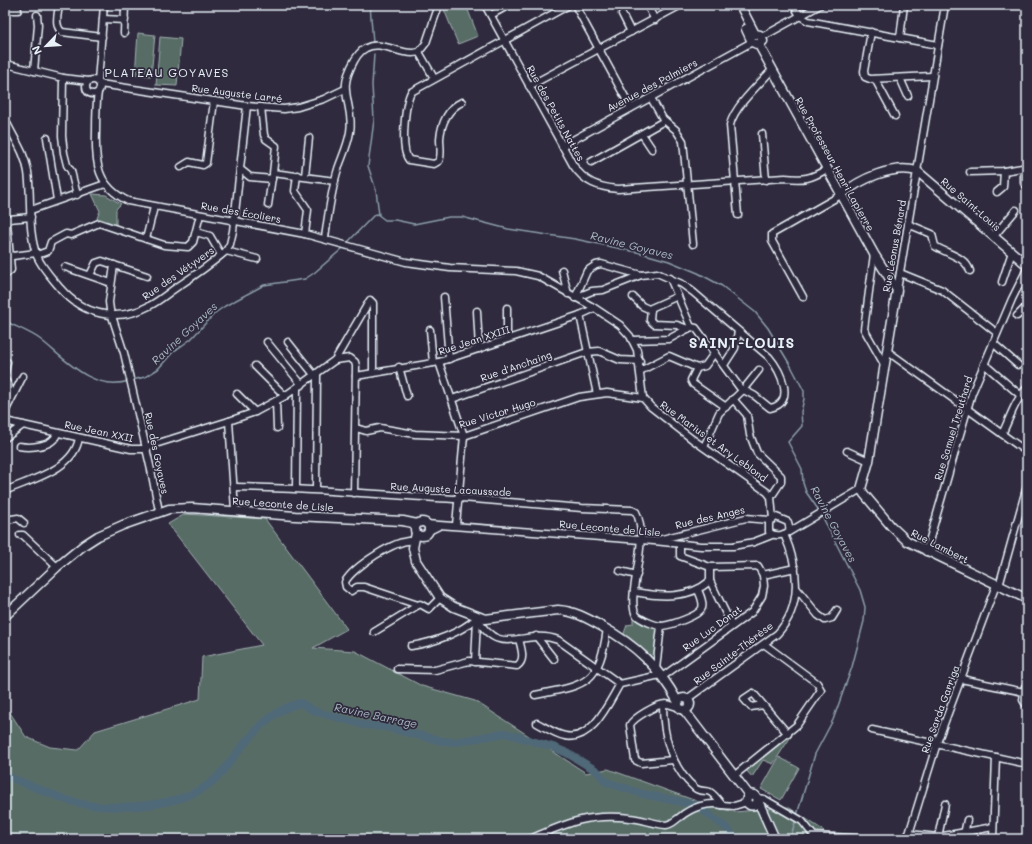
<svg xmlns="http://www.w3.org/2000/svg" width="1032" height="844" font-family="Mali,sans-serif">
<rect width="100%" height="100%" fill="#2f2a3d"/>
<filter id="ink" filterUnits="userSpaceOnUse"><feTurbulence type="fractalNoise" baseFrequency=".025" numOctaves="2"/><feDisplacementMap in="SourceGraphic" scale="8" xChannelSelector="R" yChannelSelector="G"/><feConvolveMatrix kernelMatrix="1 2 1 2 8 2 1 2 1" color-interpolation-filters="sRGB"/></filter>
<g filter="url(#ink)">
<g fill="#586c66" stroke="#a0aeaf">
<polygon points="448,5 466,5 478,36 458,44 443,7"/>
<polygon points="138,33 155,35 151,76 135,75"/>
<polygon points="160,37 181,39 177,86 156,85"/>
<polygon points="92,194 106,195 121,204 116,209 116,226 99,221 97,218 100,211"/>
<polygon points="185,514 265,519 347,629 313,648 355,651 422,686 475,701 586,773 608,769 713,807 735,812 788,807 823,830 827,839 5,839 5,708 7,708 26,737 50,747 78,750 95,731 200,699 202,657 262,645 168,524"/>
<polygon points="633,617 656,628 658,632 654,663 637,645 623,636 627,625 633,624"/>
<polygon points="792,735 773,764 763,760 752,777 746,770"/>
<polygon points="779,757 799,768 781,800 761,789"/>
</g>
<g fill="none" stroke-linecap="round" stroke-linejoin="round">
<g stroke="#8d9fab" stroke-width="1.5">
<polyline points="370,5 373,43"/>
<polyline points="374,54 372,85 374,120 368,166 376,190 379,215"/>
<polyline points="347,243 374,215 377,214 385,220 395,220 414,224 449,217 462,217 508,229 575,239 641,253 669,261 698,273 722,286 755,312 768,328 792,368 804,391 804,399 801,412 802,426 788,442 802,469 803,483 806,492 820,512"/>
<path d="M5 321C16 327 31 332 41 340 66 360 93 392 129 381"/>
<polyline points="132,380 145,377 158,369 173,352 191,339 215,313 225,306 264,285 305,279 314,273 343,248"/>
<polyline points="797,815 815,754 833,720 852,667 864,621 865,607 860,590 822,516"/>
<polyline points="790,839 796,819"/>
</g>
<path stroke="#506978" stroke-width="8" d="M5 776C27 783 48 794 70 801 108 812 175 808 208 785 218 778 225 769 232 759 250 736 271 709 301 703L314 711 364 725 386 727 442 741 456 742 505 733 553 747 567 753 597 771 606 782 643 794 696 805 728 829 734 839"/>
<defs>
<g id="minor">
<path d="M59 5C58 14 54 26 62 32L102 37"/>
<path d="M485 5 573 165C585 183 598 187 618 189L785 178C804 180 810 179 827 169"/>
<polyline points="575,5 631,108"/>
<polyline points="647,5 655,20"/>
<polyline points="794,5 800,16 808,21 938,45"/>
<polyline points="5,10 18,10"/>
<polyline points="622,14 631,32"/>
<polyline points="491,15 509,5"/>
<polyline points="103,19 125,20"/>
<polyline points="871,32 864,71 865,77 870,79 932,76"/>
<polyline points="124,33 125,5"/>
<polyline points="762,37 820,5"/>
<polyline points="900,38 904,5"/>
<polyline points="419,52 434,78"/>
<polyline points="6,64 63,78 89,81"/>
<polyline points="34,71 38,25 37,15"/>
<polyline points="63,78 62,136 64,153 67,165 71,171 77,195"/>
<polyline points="900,78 908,96"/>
<polyline points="875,79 895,116"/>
<circle cx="93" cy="87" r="7"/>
<polyline points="98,81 104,5"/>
<polyline points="100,84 247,106 284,109 298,107 324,99 345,89"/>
<polyline points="529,86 681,5"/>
<path d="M98 92C96 105 96 118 96 132 95 163 97 186 128 201L305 234 406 262 450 268 516 271 538 276 593 307 620 325 630 336 637 350 643 398 651 407 692 439 767 492 771 497 773 519"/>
<polyline points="651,98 663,119 676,130 683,141 693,244"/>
<path d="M462 102C448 108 441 124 440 139 440 146 442 155 439 161L434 164 409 160C400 150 405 104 411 92L569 5"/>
<polyline points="261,107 264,135 266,139 276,146 273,173 335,181"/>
<path d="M5 119C13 137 25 152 28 172 32 199 27 230 37 256 42 268 52 278 60 288 83 315 117 323 149 306 159 301 168 293 177 287 194 276 211 264 226 251L230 244 233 231 247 106"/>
<polyline points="642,134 652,149"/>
<polyline points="762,134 766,180"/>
<polyline points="47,138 57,200"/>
<polyline points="562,146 752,42"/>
<polyline points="591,162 664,121"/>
<polyline points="181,167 189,162 203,165 206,163 214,101"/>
<polyline points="240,169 250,177 272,179"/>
<polyline points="970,172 1004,171 1022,168 1024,172 1024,183 1027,186"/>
<polyline points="297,175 295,191 308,210 305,234"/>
<polyline points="305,176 309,138"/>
<polyline points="997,192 1003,187 1004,171"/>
<polyline points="268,205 272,177"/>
<polyline points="31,210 105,184"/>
<path d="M738 215 730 125C734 107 759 84 772 70"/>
<path d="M908 224 932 234 935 246C947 254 965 256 970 271"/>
<polyline points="196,232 210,236 221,255"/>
<polyline points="994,236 1016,210"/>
<path d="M325 238C328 216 331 191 338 169 342 157 348 145 350 132 353 117 347 105 346 90 344 79 355 53 366 48 382 39 401 57 419 52L426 43 439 5"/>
<polyline points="146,239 154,207"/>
<polyline points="226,251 257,259"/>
<polyline points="874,254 864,329 885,366"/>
<polyline points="37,255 48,251 51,242 66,234 71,235 99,223 164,245 188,247 193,242 200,215"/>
<polyline points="5,257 36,253"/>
<polyline points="114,265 109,302 110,310 124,353 151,470 158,506"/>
<polyline points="65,267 111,283"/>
<polyline points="562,270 568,294"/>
<polyline points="900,273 942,290 997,333"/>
<polyline points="5,275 11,270 7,223 9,219 31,217"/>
<polyline points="90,275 96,263 102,261 147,276"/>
<polyline points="670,278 691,327"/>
<polyline points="1002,282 1012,252"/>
<polyline points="897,290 945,5"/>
<polyline points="678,296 651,308 650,320 654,324 677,325 688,329"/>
<polyline points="444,297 449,359"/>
<polyline points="633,297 642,306 651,310"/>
<polyline points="803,297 772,241 772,234 841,195"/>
<path d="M575 298 587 271 596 265 601 264 641 275 657 273 682 284 693 292 769 357C780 370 797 403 770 408L755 396 740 388 696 328 691 327 669 339 632 340"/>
<polyline points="575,298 592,291 603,290 641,275"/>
<polyline points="507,308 507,339"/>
<polyline points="477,311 479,349"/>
<polyline points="580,315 597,394"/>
<polyline points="1017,316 1027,306"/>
<polyline points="430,330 433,363"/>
<polyline points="267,342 302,385"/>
<polyline points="288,342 315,376"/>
<polyline points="993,343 1018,365"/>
<polyline points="887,351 1027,452"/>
<polyline points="715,352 705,366 697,368 691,380 693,384 726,407"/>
<polyline points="335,360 350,358 355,362 356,366 354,493"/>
<polyline points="439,362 464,436 456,525"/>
<polyline points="984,364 1020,395"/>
<polyline points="724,365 735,348 738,331"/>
<polyline points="255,366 285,396"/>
<polyline points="399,367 407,396"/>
<polyline points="640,371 669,356 697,368"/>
<polyline points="5,373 7,362"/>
<polyline points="1027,374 1027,375"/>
<polyline points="356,376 439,362 580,315 591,310 593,307"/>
<polyline points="5,379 13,395"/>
<polyline points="237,394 255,412"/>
<polyline points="452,399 587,352 599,351 620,360 640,361"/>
<polyline points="733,399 747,415 750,435 757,453 781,476 781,482 771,497"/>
<polyline points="276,401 277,428"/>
<polyline points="5,412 23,376"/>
<polyline points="5,421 131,449 147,449 149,446 229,421 255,412 285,396 335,360 370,300 373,303 373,372"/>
<polyline points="229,421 235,510"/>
<polyline points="356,428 366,431 380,428 415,434 464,436 579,397 607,393 643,398"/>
<path d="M1002 434C1010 418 1015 400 1027 388"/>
<polyline points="5,438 23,425"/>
<path d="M19 446C30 448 54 447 57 433"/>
<polyline points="704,447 719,413 743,390 759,370"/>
<polyline points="847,451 869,461"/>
<path d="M235 487C308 488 381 495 454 499L462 498 582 508 632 510 636 512C651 541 625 595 636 615 641 620 656 626 662 626 671 625 699 616 702 608 704 602 700 595 698 590"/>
<polyline points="296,488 297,388"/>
<polyline points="316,489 317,374"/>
<path d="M5 491C31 479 74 470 79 438"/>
<path d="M776 517 788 522 790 530C785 536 775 537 769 532V522Z"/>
<polyline points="5,520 18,518 24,523"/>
<polyline points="426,524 654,541 701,546 733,546 754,542 772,535"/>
<polyline points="429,531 439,526"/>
<polyline points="789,532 861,489"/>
<polyline points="20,535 23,535 57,567"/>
<polyline points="658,540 746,518 770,520"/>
<path d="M414 541C397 538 353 567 345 582L346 587 351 591 357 587H364L418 605"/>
<polyline points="926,552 972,393 1012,299 1027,269"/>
<polyline points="710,567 710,581 732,626"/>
<polyline points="620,571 637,575"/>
<polyline points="763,575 795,568"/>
<polyline points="999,586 1027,486"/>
<polyline points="797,589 818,615 825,620 832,618 837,610"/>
<path d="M635 592C661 597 689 599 710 581"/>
<path d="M477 618C500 660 525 627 558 640L620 684"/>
<polyline points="374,632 420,604 429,609 440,598"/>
<polyline points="536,636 554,659"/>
<path d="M411 646C436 642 458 634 477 618"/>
<polyline points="475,662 477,619"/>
<path d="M397 669 435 670 469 661 517 666C526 660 521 648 519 639"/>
<polyline points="656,669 661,626"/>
<polyline points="662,677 752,612 762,596 764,586 763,575 758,566 710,567 680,556 680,544"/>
<polyline points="961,679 1024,692"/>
<polyline points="1027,685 1025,687 1023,700 1027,706"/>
<path d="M535 695C586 685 599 685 607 629"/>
<path d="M687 699 777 634C803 606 799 568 784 534"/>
<path d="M663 705C663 735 671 768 695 788 699 792 705 790 710 792 715 795 719 801 722 805L734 806 747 802"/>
<polyline points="763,705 751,707 744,699 753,693 788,734"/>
<path d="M537 723C545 727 555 734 565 736 592 742 609 702 620 684L660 675"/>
<polyline points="872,730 1027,764"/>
<path d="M673 760 641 763 635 760 630 725C633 718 657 704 666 704 671 704 674 707 679 707"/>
<polyline points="735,775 797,725 821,690 817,683 764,644"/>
<polyline points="757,798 764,799 802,821 814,836 871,839"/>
<polyline points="909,834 938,837 993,827"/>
<polyline points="938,837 945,804"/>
<path d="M530 839C567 823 589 813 630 818 642 819 654 824 666 825 673 824 675 820 680 817 692 807 708 802 722 805"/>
<polyline points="903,839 909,834 938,740 996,585"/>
<polyline points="963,839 967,820"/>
<polyline points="993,839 996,757"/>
</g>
<g id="major">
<polyline points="740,5 755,34 760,35 763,41 759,45"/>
<polyline points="746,29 752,42 759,45"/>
<polyline points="759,45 874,254 897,290 869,461 861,489 864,494 891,526 907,541 1027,599"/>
<path d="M841 195C860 179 893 164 917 171L1027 265"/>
<circle cx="422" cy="529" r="7"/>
<path d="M416 533 413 548 416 561 440 598 454 607 485 619 558 610C574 611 587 618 601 626 636 645 659 667 678 702"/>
<polyline points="5,616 57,567 84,545 98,536 123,525 169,509 192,508 295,516 403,521 417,524"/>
<circle cx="684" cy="704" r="6"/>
<polyline points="684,710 749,795"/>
<circle cx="752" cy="800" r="5.5"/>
<polyline points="758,801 775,839"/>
</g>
</defs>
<use href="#minor" stroke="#e8f1f8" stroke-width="9"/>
<use href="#major" stroke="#e8f1f8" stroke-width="11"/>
<use href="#minor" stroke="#2f2a3d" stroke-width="6"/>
<use href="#major" stroke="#2f2a3d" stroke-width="8"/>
</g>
</g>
<g text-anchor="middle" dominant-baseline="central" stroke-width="3.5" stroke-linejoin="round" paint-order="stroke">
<g font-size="10" fill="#e8f1f8" stroke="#2f2a3d">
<text transform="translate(652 85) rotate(-28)">Avenue des Palmiers</text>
<text transform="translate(237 93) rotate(7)">Rue Auguste Larré</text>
<text transform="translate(556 113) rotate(61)">Rue des Petits Nattes</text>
<text transform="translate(835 164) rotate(61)">Rue Professeur Henri Lapierre</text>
<text transform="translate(971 204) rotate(41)">Rue Saint-Louis</text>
<text transform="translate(241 212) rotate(10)">Rue des Écoliers</text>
<text transform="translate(894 246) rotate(-80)">Rue Léonus Bénard</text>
<text transform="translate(178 273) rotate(-35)">Rue des Vétyvers</text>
<text transform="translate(474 340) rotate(-18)">Rue Jean XXIII</text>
<text transform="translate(516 366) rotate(-19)">Rue d'Anchaing</text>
<text transform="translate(497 413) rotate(-17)">Rue Victor Hugo</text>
<text transform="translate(953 428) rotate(-73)">Rue Samuel Treuthard</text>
<text transform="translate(99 431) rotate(12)">Rue Jean XXII</text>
<text transform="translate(714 441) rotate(36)">Rue Marius et Ary Leblond</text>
<text transform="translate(157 453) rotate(78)">Rue des Goyaves</text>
<text transform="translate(451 489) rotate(3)">Rue Auguste Lacaussade</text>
<text transform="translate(283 504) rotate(4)">Rue Leconte de Lisle</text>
<text transform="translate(710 517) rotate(-13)">Rue des Anges</text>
<text transform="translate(610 528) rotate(5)">Rue Leconte de Lisle</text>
<text transform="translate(940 546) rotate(27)">Rue Lambert</text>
<text transform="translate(712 628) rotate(-36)">Rue Luc Donat</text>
<text transform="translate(733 653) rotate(-37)">Rue Sainte-Thérèse</text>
<text transform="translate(940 709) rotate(-70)">Rue Sarda Garriga</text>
</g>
<g font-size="11" font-style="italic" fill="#abbbc5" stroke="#2f2a3d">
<text transform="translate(632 245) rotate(14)">Ravine Goyaves</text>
<text transform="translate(184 333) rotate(-43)">Ravine Goyaves</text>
<text transform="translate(834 524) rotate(62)">Ravine Goyaves</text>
<text transform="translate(376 715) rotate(12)">Ravine Barrage</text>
</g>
<g font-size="12" letter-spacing="1" fill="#e8f1f8" stroke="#2f2a3d">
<text x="167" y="72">PLATEAU GOYAVES</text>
</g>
<g font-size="14" font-weight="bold" letter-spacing="1" fill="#e8f1f8" stroke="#2f2a3d">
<text x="742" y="342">SAINT-LOUIS</text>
</g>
</g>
<rect width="1032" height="844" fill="none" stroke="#2f2a3d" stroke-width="20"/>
<rect x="10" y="10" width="1012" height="824" fill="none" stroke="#e8f1f8" stroke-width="1.5" filter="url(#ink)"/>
<g transform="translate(46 46) rotate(245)" stroke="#2f2a3d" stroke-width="3" paint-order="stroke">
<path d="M0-3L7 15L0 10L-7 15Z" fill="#e8f1f8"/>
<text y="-6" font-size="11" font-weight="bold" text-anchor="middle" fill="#e8f1f8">N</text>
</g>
</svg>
